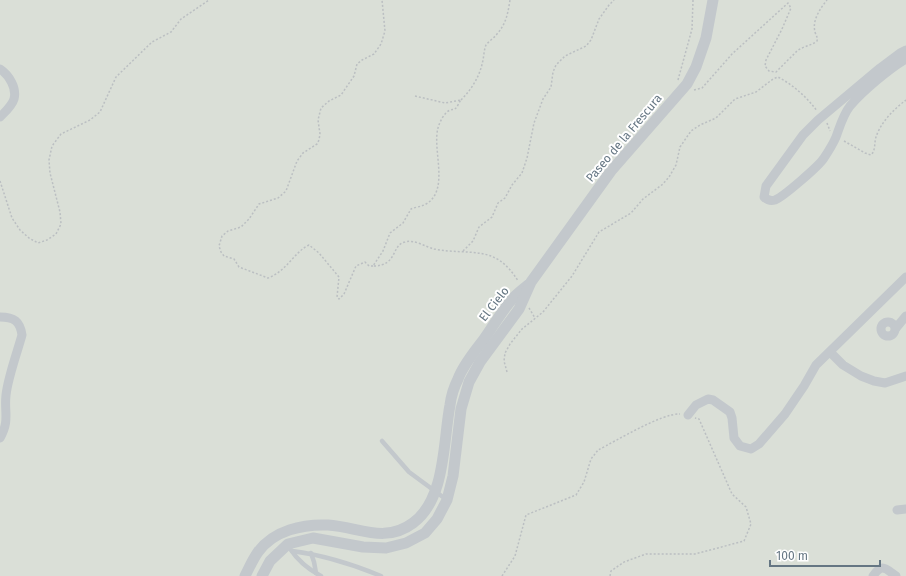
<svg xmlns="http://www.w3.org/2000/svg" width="906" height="576" font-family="'Fira Sans',sans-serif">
<rect width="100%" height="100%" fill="#fafaf8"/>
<rect fill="#dadfd7" x="0" y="0" width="906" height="576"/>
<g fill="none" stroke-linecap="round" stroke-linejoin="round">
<g stroke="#bbbfc2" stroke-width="1.5" stroke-dasharray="2 2" stroke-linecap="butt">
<polyline points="678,80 692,29 693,0"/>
<path d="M694 90 702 88 732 54 788 3 791 8 782 29 766 60 765 66 769 71 776 72C783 65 790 58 797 51 803 46 811 46 817 41 818 37 816 36 815 32 812 20 820 9 827 0"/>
<path d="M415 96 445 103 461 100C459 102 458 106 456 108 454 110 453 109 450 110 444 113 440 121 438 128 432 150 450 190 426 204 421 207 415 207 411 209L403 223 390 233 383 251 373 266C398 266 391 245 405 242 414 239 426 247 434 249 470 256 495 243 518 281"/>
<path d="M461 100C472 89 480 76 483 60 484 55 484 50 486 45 489 41 494 38 497 34 506 24 508 13 510 0"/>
<polyline points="827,123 830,131"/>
<path d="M844 141 865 153 871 155C876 150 874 143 876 137 881 122 894 109 906 100"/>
<polyline points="0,181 12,218 20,230 29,238 38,243 47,240 56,234 61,224 60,212 50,173 49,160 52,146 61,134 90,120 100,112 116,77 152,42 171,32 181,19 209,0"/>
<polyline points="463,251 473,241 479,227 492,217 498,203 505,198 512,185 522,173 527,158 534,123 543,99 551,87 553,72 556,65 565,56 586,46 591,40 599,19 609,5 614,0"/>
<path d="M373 266H369L365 262 356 266 344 294 339 299 337 297 339 277 319 253 309 245C294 252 287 271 268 278L239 267 234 259 224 256 221 252 219 246 222 236 228 231 241 227 249 219 259 204 278 198 286 191 297 161 303 153 317 144 319 140 320 134 318 120 321 108 329 101 341 95 354 76 357 64 362 60 374 54 381 44 385 31 382 0"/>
<polyline points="529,308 535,318"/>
<path d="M507 372 504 361 505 353 510 344 522 329 543 312 572 276 599 232 631 213 643 199 663 184 669 177 676 165 680 147 691 131 700 125 716 118 735 99 756 92 773 79 778 77C793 85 807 97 817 111"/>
<path d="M502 576 515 556 526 515 576 495 584 482 591 459 598 450C616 441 662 413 680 414"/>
<polyline points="610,576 611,571 624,562 646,554 695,554 744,541 751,524 746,507 732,494 699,419 695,418"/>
</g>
<g stroke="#c3c8cc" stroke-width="4.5">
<polyline points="382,441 409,472 447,500"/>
<path d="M291 550C299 562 308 569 321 576"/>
<path d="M292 551C323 555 352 564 381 576"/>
<polyline points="311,553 314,562 316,573"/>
</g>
<g stroke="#c3c8cc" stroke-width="9">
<path d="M906 50 900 53 880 68 818 120 803 135 766 186 764 197C767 200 771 201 775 200 783 197 819 166 824 158 828 152 833 144 836 137 840 126 843 115 850 106 862 92 890 68 906 59"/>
<path d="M0 69C9 75 17 88 14 99 12 106 5 112 0 117"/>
<path d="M0 317C14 317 20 321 22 335 17 353 8 377 6 395 4 413 10 420 0 438"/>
<circle cx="888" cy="329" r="7"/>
<polyline points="896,328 906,316"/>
<polyline points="830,352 843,365 861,376 874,381 885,383 906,376"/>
<polyline points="688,415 696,405 708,399 713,400 730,412 732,418 734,438 740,446 751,449 759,444 785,414 804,386 816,365 906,277"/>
<polyline points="897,510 906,509"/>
<path d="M873 576C882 563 885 568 896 576"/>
</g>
<g stroke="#c3c8cc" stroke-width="11">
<path d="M245 576C249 568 253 559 258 552 274 530 303 524 328 525 359 527 385 544 413 523 446 499 443 441 450 405 451 397 454 387 458 379 463 365 475 351 484 339 494 325 503 309 514 297 518 293 523 289 528 285"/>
<polyline points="262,576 270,561 288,544 313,538 363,547 386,548 406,543 425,533 437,519 447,500 453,476 461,409 469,382 480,362 519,309 531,282 611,171 687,84 696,67 706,38 713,0"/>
</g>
</g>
<g text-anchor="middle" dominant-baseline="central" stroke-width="4" stroke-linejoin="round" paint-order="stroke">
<g font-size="12" fill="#657683" stroke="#fff">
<text transform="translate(624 138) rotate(-50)">Paseo de la Frescura</text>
<text transform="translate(494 304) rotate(-52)">El Cielo</text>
</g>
</g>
<path d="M770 560v6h110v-6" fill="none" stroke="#657683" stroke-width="2"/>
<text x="776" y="560" font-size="12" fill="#657683" stroke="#ffffff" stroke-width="3" paint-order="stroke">100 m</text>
</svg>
